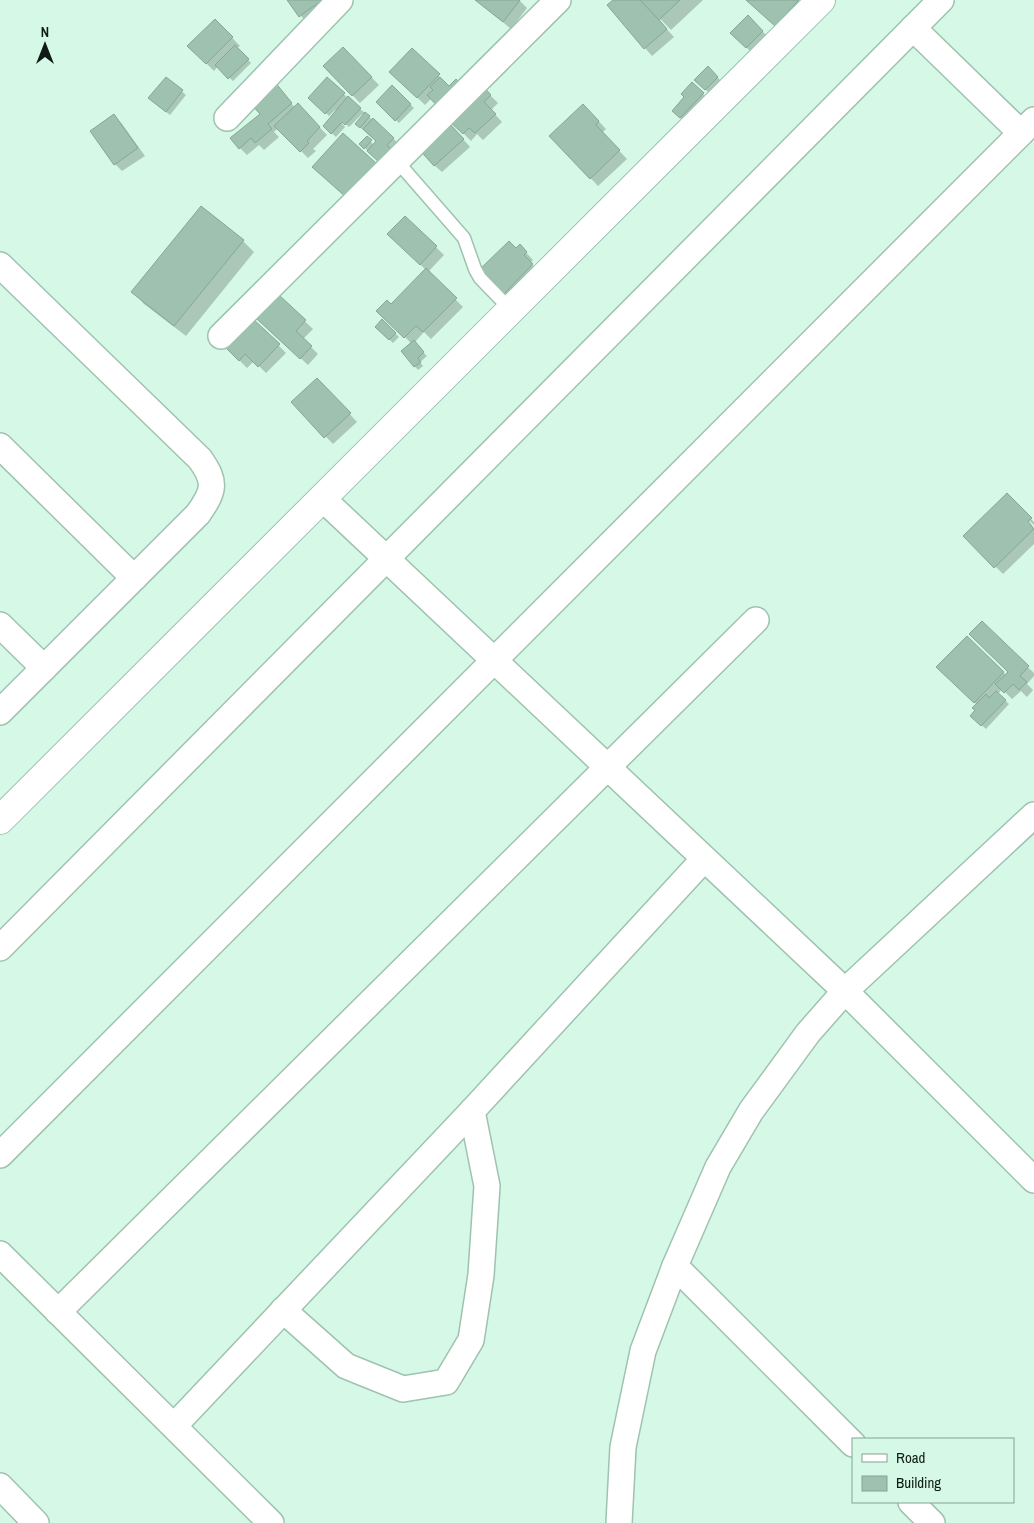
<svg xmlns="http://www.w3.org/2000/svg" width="1034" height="1523" font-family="'Archivo Narrow',sans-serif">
<rect width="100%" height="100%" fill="#d5f9e6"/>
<g fill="#0003">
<polygon points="288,0 340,0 307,23"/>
<polygon points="477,0 519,0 527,8 511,29"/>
<polygon points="615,0 640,0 674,37 652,56 645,48"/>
<polygon points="642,0 703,0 671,30"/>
<polygon points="747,0 797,0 806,8 783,33"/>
<polygon points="748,17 766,35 750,51 732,33"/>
<polygon points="215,20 240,46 237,48 251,63 233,81 218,66 214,71 189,46"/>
<polygon points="343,48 379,85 360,103 324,66"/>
<polygon points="412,50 446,83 425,105 398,79"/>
<polygon points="708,68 721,81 709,93 696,80"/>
<polygon points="166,79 186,95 170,115 153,102"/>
<polygon points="327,79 397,142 390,149 368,151 361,144 367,138 374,145 377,142 356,124 363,115 362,114 349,127 341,120 340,121 345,127 336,137 324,126 337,111 335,110 329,116 310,98"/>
<polygon points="692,84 706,97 684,121 673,111 686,97"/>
<polygon points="480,85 498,103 491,110 502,122 483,140 477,134 471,141 449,119"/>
<polygon points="392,87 414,108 399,123 377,102"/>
<polygon points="281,90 295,108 298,105 327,135 313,149 316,151 308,158 278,128 274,132 279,137 264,150 259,145 247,155 240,148 261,114"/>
<polygon points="591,113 606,129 602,133 627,159 598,186 551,136"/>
<polygon points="114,116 122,124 145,156 122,171 115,164"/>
<polygon points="455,130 470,147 442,172 434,165"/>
<polygon points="405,217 444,255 428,272 463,307 431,339 424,332 414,343 427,356 420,362 423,366 418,370 402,352 412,344 378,311 391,306 426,270 389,234"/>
<polygon points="243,241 254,252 186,336 144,304 133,292"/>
<polygon points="520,246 533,260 530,263 540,272 511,301 480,271"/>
<polygon points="279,297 313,329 303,339 318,354 308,365 266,326"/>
<polygon points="253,320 286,353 266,373 254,361 247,368 226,347"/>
<polygon points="382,321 399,337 393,343 377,327"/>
<polygon points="325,387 357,422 333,444 293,402"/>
<polygon points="1007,495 1034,522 1034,525 1024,516 1023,517 1034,529 1034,544 1003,574 965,536"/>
<polygon points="982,623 1034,673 1034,676 1027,684 1033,690 1027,697 1021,691 1012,699 1002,689 998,694 1009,704 986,729 971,716 976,710 977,705 938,667 967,637 1006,675 1010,672"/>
</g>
<g fill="#9fc1b0" stroke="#86a796">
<polygon points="287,0 322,0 299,17"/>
<polygon points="475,0 520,0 503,22"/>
<polygon points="613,0 642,0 667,29 644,49 607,5"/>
<polygon points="640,0 680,0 659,20"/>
<polygon points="746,0 799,0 775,26"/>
<polygon points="748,15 763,31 746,48 730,33"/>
<polygon points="215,19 233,37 206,64 187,46"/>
<polygon points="235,45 249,59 228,79 215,65"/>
<polygon points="343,47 372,77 352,96 323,66"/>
<polygon points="412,48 440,74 417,98 389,72"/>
<polygon points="708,66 718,77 705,90 694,80"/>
<polygon points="166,77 183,90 166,112 148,98"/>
<polygon points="327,77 345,93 325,114 308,98"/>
<polygon points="440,77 449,86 456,79 464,87 440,109 427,95 433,90 430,87"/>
<polygon points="274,81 292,103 268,124 272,129 255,143 251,138 239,149 230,138 260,114 249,102"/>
<polygon points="692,82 704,93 680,118 672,111 684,97 681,94"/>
<polygon points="480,83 491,95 484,102 496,114 475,133 469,128 463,134 447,119"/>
<polygon points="392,85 411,104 395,121 376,102"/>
<polygon points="348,96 361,108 345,125 342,122 331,134 323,126"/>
<polygon points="298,103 320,127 307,141 309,143 300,152 274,126"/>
<polygon points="583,104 599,121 596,125 620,150 590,179 549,136"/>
<polygon points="365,112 370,116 360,128 355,124"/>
<polygon points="114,114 138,148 114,165 90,131"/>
<polygon points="373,118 394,138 387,145 392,150 380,163 367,151 376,141 363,129"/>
<polygon points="447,121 464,139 434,166 417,147"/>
<polygon points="343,133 377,164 347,198 312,167"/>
<polygon points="367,136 372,140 364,149 359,144"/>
<polygon points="201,206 244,240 174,326 131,292"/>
<polygon points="405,216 437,246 420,265 387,234"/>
<polygon points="509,241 516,248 520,244 527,252 524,255 533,264 503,295 478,271"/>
<polygon points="426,268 457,298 423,332 416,326 404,338 376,311 387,300 391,304"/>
<polygon points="279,295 306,320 296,331 312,346 300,359 257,319"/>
<polygon points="253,319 280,344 258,367 245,354 239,361 225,347"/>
<polygon points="382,319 396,333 389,340 375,327"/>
<polygon points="414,340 424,352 418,358 421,362 414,367 401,351"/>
<polygon points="317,378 351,413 324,438 291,402"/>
<polygon points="1007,493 1032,518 1028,521 1034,529 994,568 963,536"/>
<polygon points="982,621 1029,666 1020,676 1027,682 1019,690 1013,684 1004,693 995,684 1008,672 969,634"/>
<polygon points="967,636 1004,672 974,703 936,667"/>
<polygon points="996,691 1006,700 981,726 970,716 975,710 972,708 986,694 989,698"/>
</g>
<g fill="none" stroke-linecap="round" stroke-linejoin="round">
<defs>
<polyline id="service" points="396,160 464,238 475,269 480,278 512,311"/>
<g id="minor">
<polyline points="913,28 1021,133"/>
<polyline points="227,118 340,0"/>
<path d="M0 265 200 459C217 483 214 491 198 514L0 712"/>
<polyline points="221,336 558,0"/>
<polyline points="0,446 134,578"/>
<polyline points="323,499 845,991 1034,1180"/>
<polyline points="0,625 44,668"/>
<polyline points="0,948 941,0"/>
<polyline points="0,1155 1034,120"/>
<polyline points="0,1254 271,1523"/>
<polyline points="675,1266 853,1444"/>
<polyline points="283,1310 346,1366 403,1389 446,1382 471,1340 481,1275 487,1186 472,1111"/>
<polyline points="58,1312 756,620"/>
<polyline points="174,1426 472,1111 704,859"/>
<polyline points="0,1486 36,1523"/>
<polyline points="911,1502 932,1523"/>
<polyline points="619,1523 623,1447 643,1351 675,1266 718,1167 751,1111 808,1033 845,991 1034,815"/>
</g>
<polyline id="tertiary" points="0,820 821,0"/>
</defs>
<use href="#service" stroke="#a0c2b0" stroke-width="15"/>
<use href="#minor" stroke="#a0c2b0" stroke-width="28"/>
<use href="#tertiary" stroke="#a0c2b0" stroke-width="30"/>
<use href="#service" stroke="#fff" stroke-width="12"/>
<use href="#minor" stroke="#fff" stroke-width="25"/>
<use href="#tertiary" stroke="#fff" stroke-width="28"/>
</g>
<rect x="852" y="1438" width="162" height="65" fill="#d5f9e6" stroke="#86a193"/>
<rect x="862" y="1454" width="25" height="8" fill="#ffffff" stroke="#86a193"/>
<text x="896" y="1463" font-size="15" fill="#101d17">Road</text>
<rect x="862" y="1476" width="25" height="15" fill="#9fc1b0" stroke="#86a193"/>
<text x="896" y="1488" font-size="15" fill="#101d17">Building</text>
<g transform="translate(45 45)" stroke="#d5f9e6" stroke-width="4" paint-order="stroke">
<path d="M0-4L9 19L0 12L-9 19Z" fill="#101d17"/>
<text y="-8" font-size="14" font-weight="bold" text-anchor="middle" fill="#101d17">N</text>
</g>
</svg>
